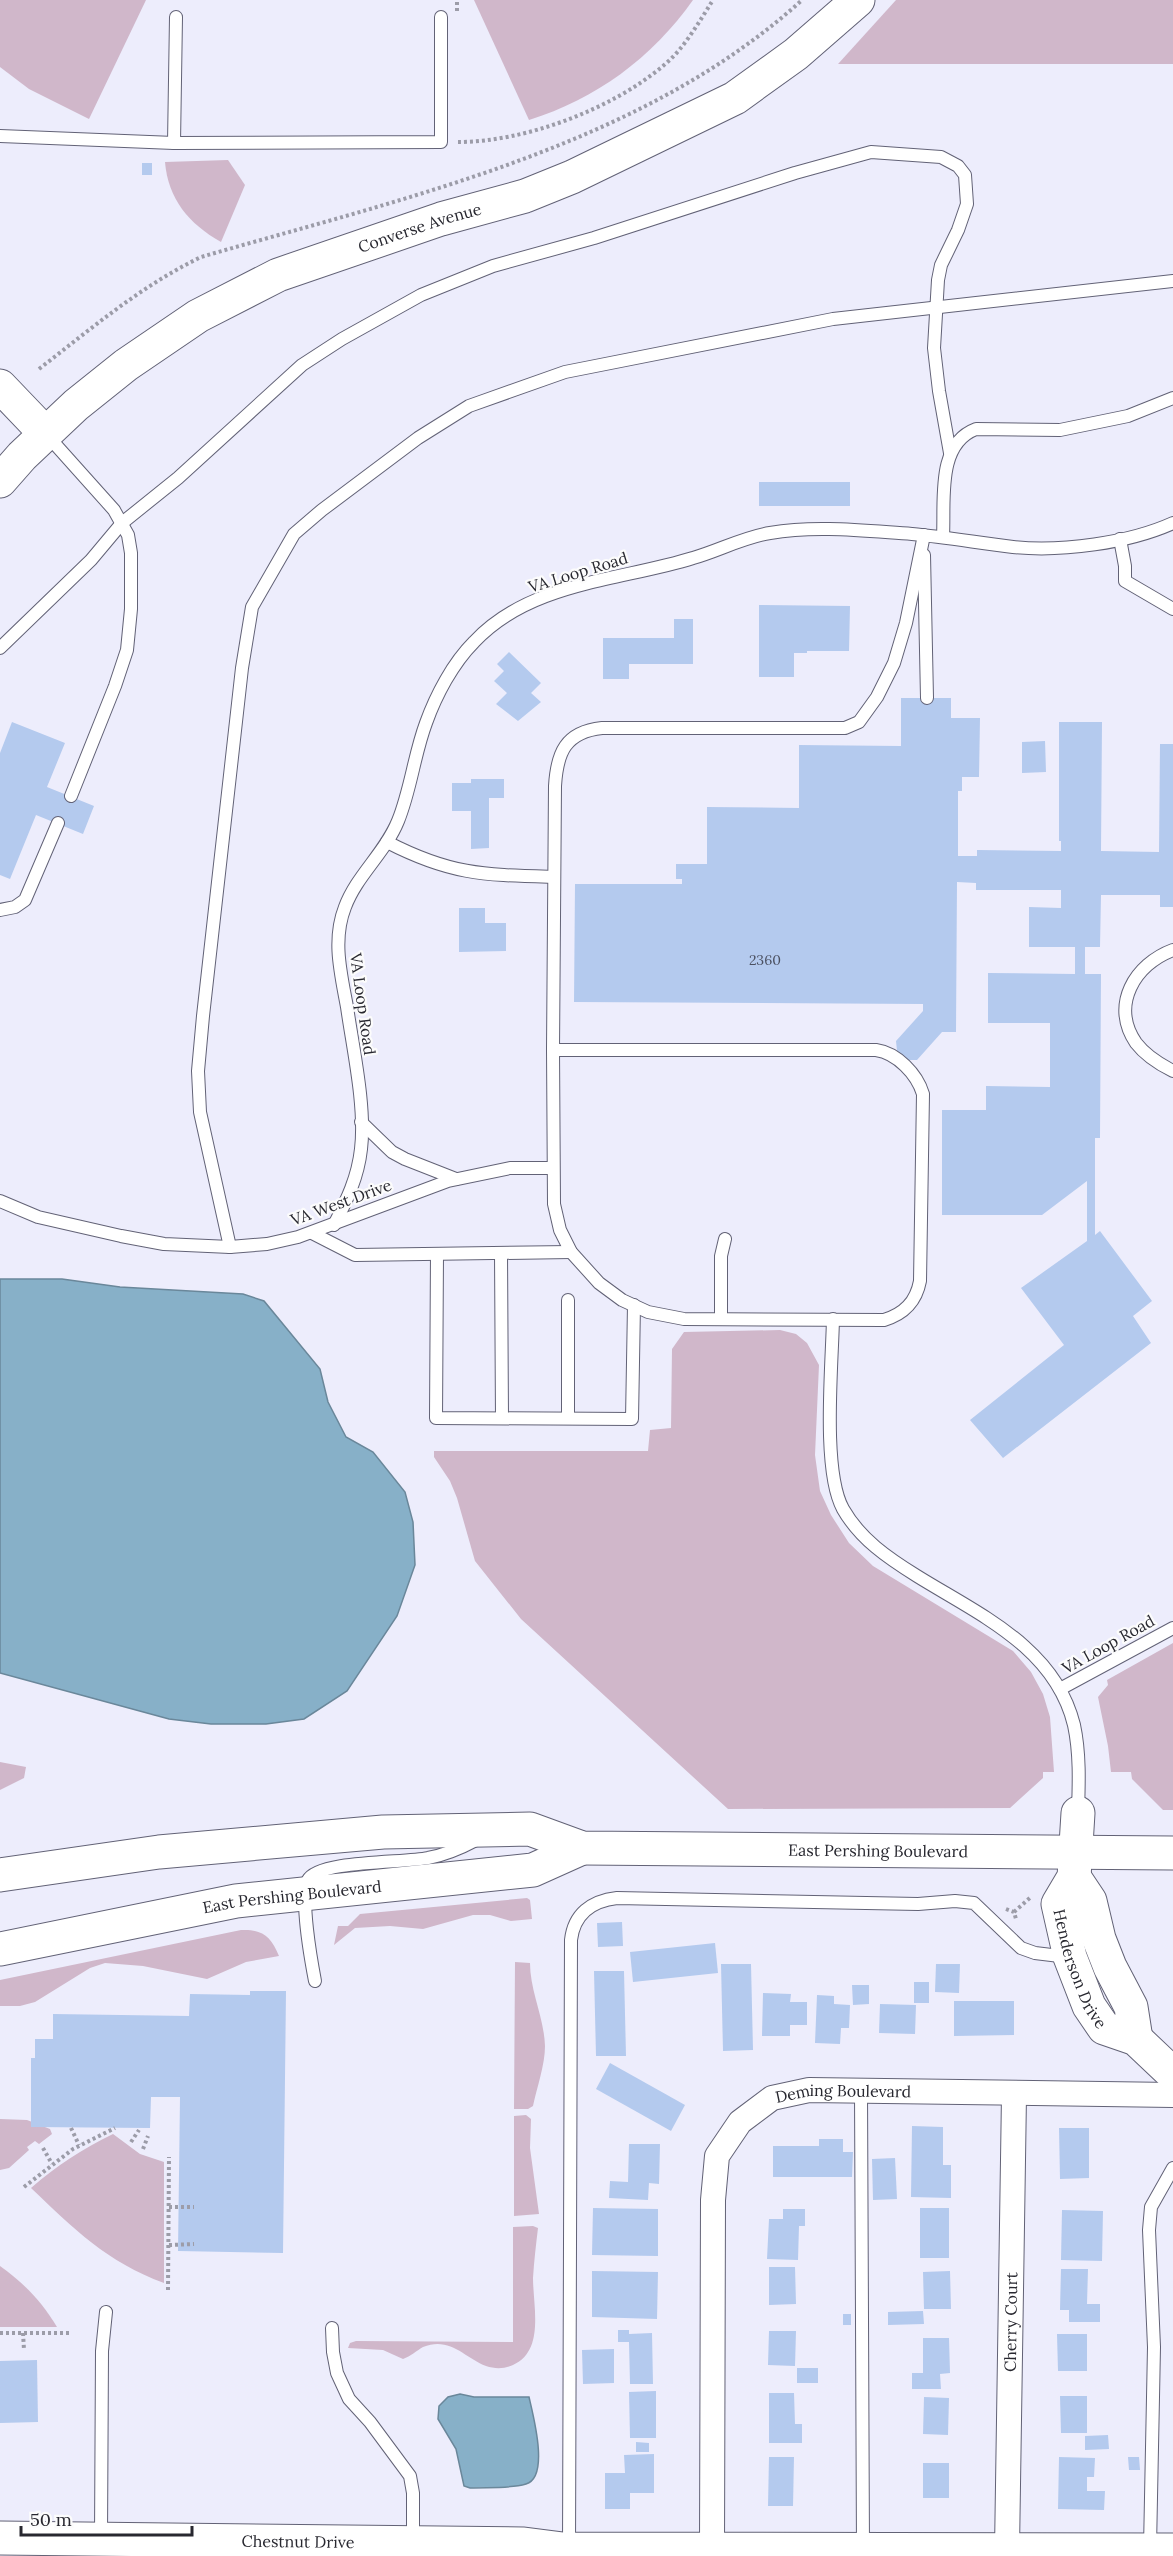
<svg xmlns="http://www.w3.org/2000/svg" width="1173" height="2556" font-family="Lora,serif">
<rect width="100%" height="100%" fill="#ededfc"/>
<g fill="#d0b7ca">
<polygon points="0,0 146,0 89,119 29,89 0,67"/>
<path d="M474 0H693C652 58 596 99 529 120Z"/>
<polygon points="896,0 1173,0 1173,64 838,64"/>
<path d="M228 160 245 185 221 242C189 224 168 199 165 162Z"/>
<polygon points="780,1330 796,1334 807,1343 819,1365 815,1455 820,1491 831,1515 849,1543 873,1566 1013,1651 1031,1672 1043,1694 1050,1717 1054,1772 1043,1772 1043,1778 1010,1808 728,1809 521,1619 475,1561 457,1498 450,1481 434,1457 434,1451 648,1451 650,1430 671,1428 672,1349 684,1332"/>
<polygon points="1173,1643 1173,1810 1163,1810 1132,1779 1131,1772 1111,1772 1108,1746 1098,1697 1108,1685 1107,1680"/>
<polygon points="0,1762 26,1767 24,1778 0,1790"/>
<polygon points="527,1898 530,1900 532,1919 511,1921 490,1915 473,1915 423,1929 390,1926 355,1928 334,1945 338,1926 348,1926 360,1914"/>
<path d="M241 1930C262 1929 271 1936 279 1956L246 1962 207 1979 143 1966 105 1963 90 1968 35 2002 20 2006H0V1980Z"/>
<path d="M515 1962 530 1963C530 1991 544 2017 545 2046 545 2065 537 2087 533 2106L528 2109H514Z"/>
<polygon points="526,2115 531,2119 530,2148 539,2214 514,2216 514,2116"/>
<polygon points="0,2119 27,2120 50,2129 52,2134 39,2144 35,2141 27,2147 29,2150 9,2168 0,2170"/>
<path d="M113 2134 140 2154 164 2162V2283C107 2262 74 2229 31 2188 56 2166 82 2149 113 2134Z"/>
<path d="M533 2226 538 2228C536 2245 534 2261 533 2278 533 2306 545 2351 513 2365 504 2369 495 2369 486 2366 465 2358 450 2336 423 2347 416 2351 411 2356 403 2359L383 2350 348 2348 350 2343 356 2341 513 2342V2227Z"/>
<path d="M0 2266C24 2283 42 2302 57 2327H0Z"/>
</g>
<g fill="#87b0c8" stroke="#6a879a" stroke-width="1.5">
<polygon points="0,1279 62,1279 120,1287 243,1294 264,1301 320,1369 328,1402 346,1437 373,1452 405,1492 413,1522 415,1565 397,1616 347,1691 304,1719 266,1724 211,1724 169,1719 0,1673"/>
<path d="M460 2394 474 2397H529C533 2415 550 2477 526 2484 509 2489 488 2487 470 2488L464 2486 456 2449 438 2419 439 2406 448 2397Z"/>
</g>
<g fill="#b4caee">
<rect x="142" y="163" width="10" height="12"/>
<rect x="759" y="482" width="91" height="24"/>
<polygon points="759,605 850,606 849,651 807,651 807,653 794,653 794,677 759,677"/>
<polygon points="674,619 693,619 693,664 629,664 629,679 603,679 603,638 674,638"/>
<polygon points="509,652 541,683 531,693 541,702 518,721 496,704 507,693 494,681 504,671 497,664"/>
<polygon points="901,698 951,698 951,718 980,718 979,777 962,777 962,791 958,791 958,856 977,856 977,850 1061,851 1061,841 1059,841 1059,722 1102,722 1101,851 1159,852 1160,744 1173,744 1173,907 1160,907 1160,895 1101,895 1100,947 1085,947 1085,974 1101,974 1100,1138 1095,1138 1095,1235 1100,1231 1152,1301 1133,1316 1151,1343 1003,1458 970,1420 1064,1345 1021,1288 1087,1241 1087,1181 1042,1215 942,1215 942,1110 986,1110 986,1086 1050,1087 1050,1023 988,1023 988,973 1075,974 1075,947 1029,947 1029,907 1061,908 1061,890 976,890 976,883 957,882 956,1032 942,1032 917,1060 898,1060 896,1041 923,1011 923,1004 574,1002 575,884 682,884 682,879 676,879 676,864 707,864 707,807 799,808 799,745 901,746"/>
<polygon points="12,722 65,743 47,787 94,806 83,834 36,815 10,879 0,875 0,753"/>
<polygon points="1045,741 1046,772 1022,773 1022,742"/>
<polygon points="471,779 504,779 504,798 489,798 489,848 471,849 471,811 452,811 452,783 471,783"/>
<polygon points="459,908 485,908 485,923 506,923 506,951 459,952"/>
<polygon points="622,1922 623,1946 598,1947 597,1923"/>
<polygon points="715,1943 718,1973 633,1982 630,1952"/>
<polygon points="721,1964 751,1964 753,2050 723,2051"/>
<polygon points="936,1964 960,1964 959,1993 935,1992"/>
<polygon points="594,1971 624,1971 626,2056 596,2056"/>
<rect x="914" y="1982" width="15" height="21"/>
<polygon points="852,1985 869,1985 869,2004 853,2005"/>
<polygon points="250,1991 286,1991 283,2253 178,2251 180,2097 151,2097 150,2128 31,2127 31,2058 35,2058 35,2039 53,2039 53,2014 189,2016 190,1994 250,1995"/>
<polygon points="763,1993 791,1994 790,2002 807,2002 807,2025 790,2025 790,2036 762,2036"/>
<polygon points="817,1995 834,1996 834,2004 850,2005 849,2028 841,2028 840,2044 815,2043"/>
<polygon points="954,2001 1014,2001 1014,2035 954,2036"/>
<polygon points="880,2004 916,2005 915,2034 879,2033"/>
<polygon points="610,2063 685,2105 671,2131 596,2089"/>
<polygon points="912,2126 943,2127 943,2165 951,2165 951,2198 911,2197"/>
<polygon points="1059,2128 1089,2128 1089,2178 1060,2179"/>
<polygon points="819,2139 843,2139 843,2152 853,2152 852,2177 773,2177 773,2146 819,2146"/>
<polygon points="629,2144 660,2144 659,2184 649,2183 648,2200 609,2198 610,2181 628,2182"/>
<polygon points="895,2158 897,2199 873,2200 872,2159"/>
<polygon points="593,2208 658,2209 658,2256 592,2255"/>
<rect x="920" y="2208" width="29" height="50"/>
<polygon points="783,2209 805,2209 805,2226 799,2226 798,2260 767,2259 769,2219 783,2219"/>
<polygon points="1062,2210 1103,2211 1102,2261 1061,2260"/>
<polygon points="769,2267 795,2267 796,2304 769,2305"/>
<polygon points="1061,2269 1088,2269 1087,2304 1100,2304 1100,2322 1069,2322 1069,2310 1060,2310"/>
<polygon points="592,2271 658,2272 657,2319 592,2317"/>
<polygon points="950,2271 951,2309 924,2309 923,2272"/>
<polygon points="923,2311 924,2324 888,2325 888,2312"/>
<rect x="843" y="2314" width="8" height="11"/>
<polygon points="618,2330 629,2330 629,2334 652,2333 653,2384 630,2384 629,2342 618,2342"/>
<polygon points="769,2331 796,2331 795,2366 768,2365"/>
<polygon points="1057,2334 1087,2334 1087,2371 1058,2371"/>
<polygon points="923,2338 949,2338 950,2373 940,2374 941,2389 912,2389 912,2373 923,2373"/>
<polygon points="614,2349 614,2383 583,2384 582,2350"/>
<polygon points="37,2360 38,2422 0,2423 0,2361"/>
<rect x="797" y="2368" width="21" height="15"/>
<polygon points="656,2391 656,2438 630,2438 629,2392"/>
<polygon points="769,2393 794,2393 795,2424 802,2424 802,2443 769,2443"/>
<polygon points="1060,2396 1087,2396 1087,2433 1061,2433"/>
<polygon points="924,2397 949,2398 948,2435 923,2434"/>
<polygon points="1108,2435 1109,2449 1085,2450 1085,2436"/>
<polygon points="636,2442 649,2443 649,2452 636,2452"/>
<polygon points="654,2454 654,2493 630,2493 630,2509 605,2509 605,2473 625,2473 624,2455"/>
<polygon points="769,2457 794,2457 793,2506 768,2506"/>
<polygon points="1059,2457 1095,2458 1094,2477 1087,2477 1087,2491 1105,2491 1104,2510 1058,2509"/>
<polygon points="1128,2457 1139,2457 1140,2470 1129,2470"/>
<rect x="923" y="2463" width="26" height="35"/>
</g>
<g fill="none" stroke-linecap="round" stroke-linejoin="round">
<defs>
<g id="lane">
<polyline points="0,136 174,143 441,142 441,17"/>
<polyline points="174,143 176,17"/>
<polyline points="46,434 114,510 128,535 131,553 131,609 127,650 115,686 71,796"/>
<path d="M943 536C945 501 936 444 976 429L1060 430 1128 416 1173 398"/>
<polyline points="1120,539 1125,566 1125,581 1173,609"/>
<polyline points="924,555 927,698"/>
<polyline points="0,648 91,560 122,523 178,478 302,365 342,339 421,295 493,266 594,238 795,173 871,152 941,157 958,166 965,175 967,204 958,230 941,265 938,280 934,348 939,391 950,453"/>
<path d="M387 842C451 875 484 875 554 877"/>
<polyline points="0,910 15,907 25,900 58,823"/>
<path d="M1173 950C1135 964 1110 1005 1136 1043 1146 1056 1159 1064 1173 1071"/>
<path d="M553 1050H876C897 1053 917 1074 923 1094L920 1281C916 1302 904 1314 884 1320L684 1319 648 1312 622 1300 599 1283 571 1252 560 1230 554 1204Z"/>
<path d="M553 1050 555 786C557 753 565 732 602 728H845L859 722 877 697 894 663 906 623 924 535"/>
<polyline points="361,1122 392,1152 405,1159 456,1179"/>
<polyline points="0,1201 38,1217 121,1236 164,1244 230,1247 267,1244 298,1237 448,1181 510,1168 553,1168"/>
<path d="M334 1225C347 1200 358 1177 361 1149 366 1107 353 1049 347 1007 341 974 332 940 345 907 357 875 385 853 398 821 411 789 414 755 426 723 436 695 453 663 474 642 530 582 619 581 693 558 718 551 744 537 770 533 816 525 866 531 912 534 946 537 979 543 1013 547 1061 552 1129 543 1173 523"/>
<polyline points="312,1233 355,1255 571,1252"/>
<polyline points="230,1247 200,1112 198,1071 203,1016 242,668 252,607 294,534 322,510 418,438 469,406 565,372 833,319 1173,281"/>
<polyline points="501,1253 502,1418"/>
<polyline points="437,1254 436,1418 632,1419 634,1305"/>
<polyline points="568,1300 568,1418"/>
<polyline points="721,1319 721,1256 725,1239"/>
<path d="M833 1319C832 1366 822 1471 843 1509 860 1539 888 1558 917 1576 978 1614 1055 1647 1074 1725 1080 1753 1079 1782 1078 1811"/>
<polyline points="1060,1689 1173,1628"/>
<path d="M315 1981C311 1960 300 1898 308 1880 318 1860 405 1863 428 1858 445 1855 461 1848 476 1840"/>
<polyline points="861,2091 863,2548"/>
<polyline points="332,2328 333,2352 337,2373 349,2399 370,2422 410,2476 413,2493 413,2542"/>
<polyline points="101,2537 102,2351 106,2312"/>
<polyline points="1150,2548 1154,2347 1149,2230 1151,2207 1173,2168"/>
<path d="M569 2549 571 1940C574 1914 591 1901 617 1898L918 1904 955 1901 974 1903 1021 1948 1035 1953 1068 1957"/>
</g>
<g id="street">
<path id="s1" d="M712 2549 713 2200 717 2156 740 2122 772 2098 809 2090 1173 2095"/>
<path id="s2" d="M1007 2550 1014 2095"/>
</g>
<g id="secondary">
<polyline points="0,386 45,433"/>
<path id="s3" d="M0 481 22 456 76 405 126 365 198 316 278 275 441 219 525 196 572 177 735 98 796 54 858 0"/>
<path id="s4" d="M1078 1813 1074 1877 1058 1904 1070 1957 1089 2006 1104 2028 1136 2039 1173 2074"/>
<polyline points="1074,1877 1090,1901 1099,1939 1110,1967 1131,2007 1136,2039"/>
<path id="s5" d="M0 2538 524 2544 563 2549 1173 2550"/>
</g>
<g id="primary">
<path id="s6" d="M0 1875 159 1852 383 1832 530 1829 582 1848 1173 1853"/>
<path id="s7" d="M0 1949 236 1901 533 1870 582 1848"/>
</g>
</defs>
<use href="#lane" stroke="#626276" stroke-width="14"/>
<use href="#street" stroke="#626276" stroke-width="26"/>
<use href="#secondary" stroke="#626276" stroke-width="35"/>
<use href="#primary" stroke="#626276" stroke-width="35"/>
<g stroke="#9c9ca8" stroke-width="4" stroke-dasharray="3 3" stroke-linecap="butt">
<polyline points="457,11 457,0"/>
<path d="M458 142C525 142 612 109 663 66 684 49 699 22 713 0"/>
<path d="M39 369C92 328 141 286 201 257 404 198 642 146 802 0"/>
<polyline points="1006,1909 1014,1912 1016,1919"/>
<polyline points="1014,1912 1031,1897"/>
<polyline points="71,2128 79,2145"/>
<polyline points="131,2142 139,2130"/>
<polyline points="43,2148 52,2164"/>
<polyline points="143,2149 148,2136"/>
<polyline points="24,2187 73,2149 115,2128"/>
<polyline points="169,2207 194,2207"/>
<polyline points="169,2245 194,2244"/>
<polyline points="168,2290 169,2157"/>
<polyline points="0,2333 69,2333"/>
<polyline points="23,2333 24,2350"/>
</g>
<use href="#lane" stroke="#fff" stroke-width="12"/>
<use href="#street" stroke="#fff" stroke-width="24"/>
<use href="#secondary" stroke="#fff" stroke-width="33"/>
<use href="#primary" stroke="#fff" stroke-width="33"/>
</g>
<g text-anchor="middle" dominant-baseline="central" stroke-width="4.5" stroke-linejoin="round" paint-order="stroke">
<g font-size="14" fill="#4b5060">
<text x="765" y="960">2360</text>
</g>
<g font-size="16" fill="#282830" stroke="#fcfcfc">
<text stroke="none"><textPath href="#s3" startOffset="498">Converse Avenue</textPath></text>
<text transform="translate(578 572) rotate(-17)">VA Loop Road</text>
<text transform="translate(363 1004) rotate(82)">VA Loop Road</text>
<text transform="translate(341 1202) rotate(-20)">VA West Drive</text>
<text transform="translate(1108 1644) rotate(-29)">VA Loop Road</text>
<text stroke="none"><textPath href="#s6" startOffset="884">East Pershing Boulevard</textPath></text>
<text stroke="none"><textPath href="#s7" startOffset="297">East Pershing Boulevard</textPath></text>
<text stroke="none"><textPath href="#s4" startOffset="164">Henderson Drive</textPath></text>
<text stroke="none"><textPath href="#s1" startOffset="546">Deming Boulevard</textPath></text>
<text stroke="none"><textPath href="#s2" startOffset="228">Cherry Court</textPath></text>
<text stroke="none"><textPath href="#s5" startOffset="298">Chestnut Drive</textPath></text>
</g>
</g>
<path d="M21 2526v9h171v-9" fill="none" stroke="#282830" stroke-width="3"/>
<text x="30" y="2526" font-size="18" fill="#282830" stroke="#fcfcfc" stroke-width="4.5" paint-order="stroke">50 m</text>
</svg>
